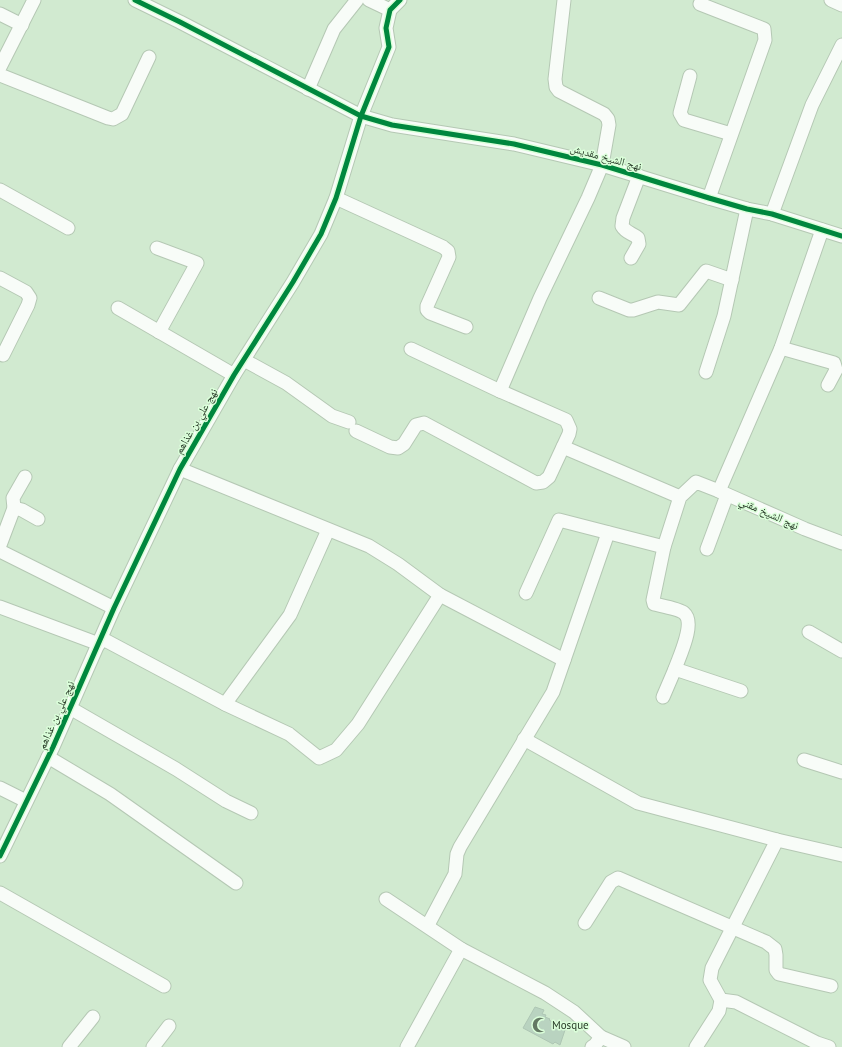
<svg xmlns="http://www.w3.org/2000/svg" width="842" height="1047" font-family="'PT Sans','Noto Naskh Arabic',sans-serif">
<rect width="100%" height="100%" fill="#d1ead0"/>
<polygon fill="#b9d3c0" stroke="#aec6b4" points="535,1007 544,1010 542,1014 546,1015 545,1017 550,1019 549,1020 554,1023 553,1024 559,1026 558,1028 565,1030 560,1045 555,1042 553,1044 523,1028"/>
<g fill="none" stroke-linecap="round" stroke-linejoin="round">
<defs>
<g id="minor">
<polyline points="135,0 180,22 361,116 392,125 514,144 602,165 709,198 747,209 772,214 842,236"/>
<polyline points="369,0 390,10"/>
<polyline points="831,0 842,5"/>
<polyline points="700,4 764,29 765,40 709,198"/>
<polyline points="0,14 22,25"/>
<polyline points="0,67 34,0"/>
<polyline points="0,75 108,118 113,119 122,114 149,57"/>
<polyline points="690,76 680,113 684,120 731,134"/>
<polyline points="308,89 334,29 357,0"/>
<polyline points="0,190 68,228"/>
<polyline points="336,198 443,247 448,251 449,257 427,306 427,310 430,313 466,327"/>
<polyline points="772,214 812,105 842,45"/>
<polyline points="157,248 197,263 159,332"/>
<path d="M631 258 639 244 638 238C632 233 626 233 622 226L623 218 639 176"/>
<polyline points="0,278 26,292 30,298 28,305 3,355"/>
<polyline points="599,298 629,310 633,310 658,302 679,305 706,271 732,280"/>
<polyline points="118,308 234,375"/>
<polyline points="781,348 834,363 836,370 828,385"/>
<polyline points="244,360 286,383 332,416 349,422"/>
<polyline points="706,372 724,316 747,209"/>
<polyline points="500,391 540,298 588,198 602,165 609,125 608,119 604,114 559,91 556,87 555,79 564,0"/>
<polyline points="356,431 390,447 398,448 404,444 416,425 424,423 536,483 543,482 549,477 569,434 570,429 566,420 500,391 411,349"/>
<polyline points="563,447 680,497"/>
<polyline points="180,469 369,546 398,564 440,595 564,660"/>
<polyline points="719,491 781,348 822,230"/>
<polyline points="14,508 22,510 38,519"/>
<polyline points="0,545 14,508 13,498 25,477"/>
<polyline points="707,549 727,495"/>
<polyline points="0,551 114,608"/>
<polyline points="526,593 559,520 664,547"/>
<polyline points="0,607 99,644"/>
<polyline points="809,632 842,651"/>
<polyline points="101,638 225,704 290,615 328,530"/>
<path d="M741 691 675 669C679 657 696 623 684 613 679 609 662 606 654 604L653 600 664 547 680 497 696 482 719 491 805 529 842 543"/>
<polyline points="663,697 675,669"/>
<polyline points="225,704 289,734 319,758 336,750 358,724 440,595"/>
<polyline points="70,708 176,769 226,801 251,813"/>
<polyline points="524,739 638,803 777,840 842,855"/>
<polyline points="48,757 110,794 236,883"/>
<polyline points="804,760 842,772"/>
<polyline points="0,788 26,801"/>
<polyline points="0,856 53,747 114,608 180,469 234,375 293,282 321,234 336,198 361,116 389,47 386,28 390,10 400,0"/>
<polyline points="0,893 164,986"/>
<polyline points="386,899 461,949 545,993 574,1012 601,1037 624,1047"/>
<polyline points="585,923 611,882 618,878 766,942 775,949 776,955 776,970 779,974 831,986"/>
<polyline points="428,925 455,874 457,854 460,847 553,692 608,533"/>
<polyline points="721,1000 736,1002 817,1043 829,1047"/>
<polyline points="69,1047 93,1017"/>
<polyline points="153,1047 169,1026"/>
<polyline points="407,1047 461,949"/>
<polyline points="592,1047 595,1045 601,1037"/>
<polyline points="696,1047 719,1011 721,1000 710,980 712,968 777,840"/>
</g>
</defs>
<use href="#minor" stroke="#b5c8b4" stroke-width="15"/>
<use href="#minor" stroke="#f8fcf8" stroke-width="13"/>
<defs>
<g id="cycleway">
<polyline points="135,0 180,22 361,116 392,125 514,144 602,165 709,198 747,209 772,214 842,236"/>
<polyline points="0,856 53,747 114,608 180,469 234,375 293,282 321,234 336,198 361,116 389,47 386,28 390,10 400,0"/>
</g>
</defs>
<use href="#cycleway" stroke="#dbffda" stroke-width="8"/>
<use href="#cycleway" stroke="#00873e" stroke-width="5"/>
</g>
<defs>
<symbol id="mosque-bare" viewBox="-9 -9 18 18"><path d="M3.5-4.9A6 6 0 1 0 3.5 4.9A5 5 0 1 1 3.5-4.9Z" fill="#637863" stroke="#dbffda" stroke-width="2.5" paint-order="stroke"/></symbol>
</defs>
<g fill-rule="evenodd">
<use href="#mosque-bare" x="529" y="1014" width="22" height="22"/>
</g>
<g text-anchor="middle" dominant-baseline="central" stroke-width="3" stroke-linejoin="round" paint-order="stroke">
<g font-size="11" fill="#283a28" stroke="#dbffda">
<text transform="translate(606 157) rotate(15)">نهج الشيخ مقديش</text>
<text transform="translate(196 421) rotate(-60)">نهج علي بن غذاهم</text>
<text transform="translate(769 513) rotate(24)">نهج الشيخ مقني</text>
<text transform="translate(56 715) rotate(-66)">نهج علي بن غذاهم</text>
</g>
<g font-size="11" fill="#283a28" stroke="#dbffda" text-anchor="start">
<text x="552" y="1025">Mosque</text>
</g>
</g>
</svg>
